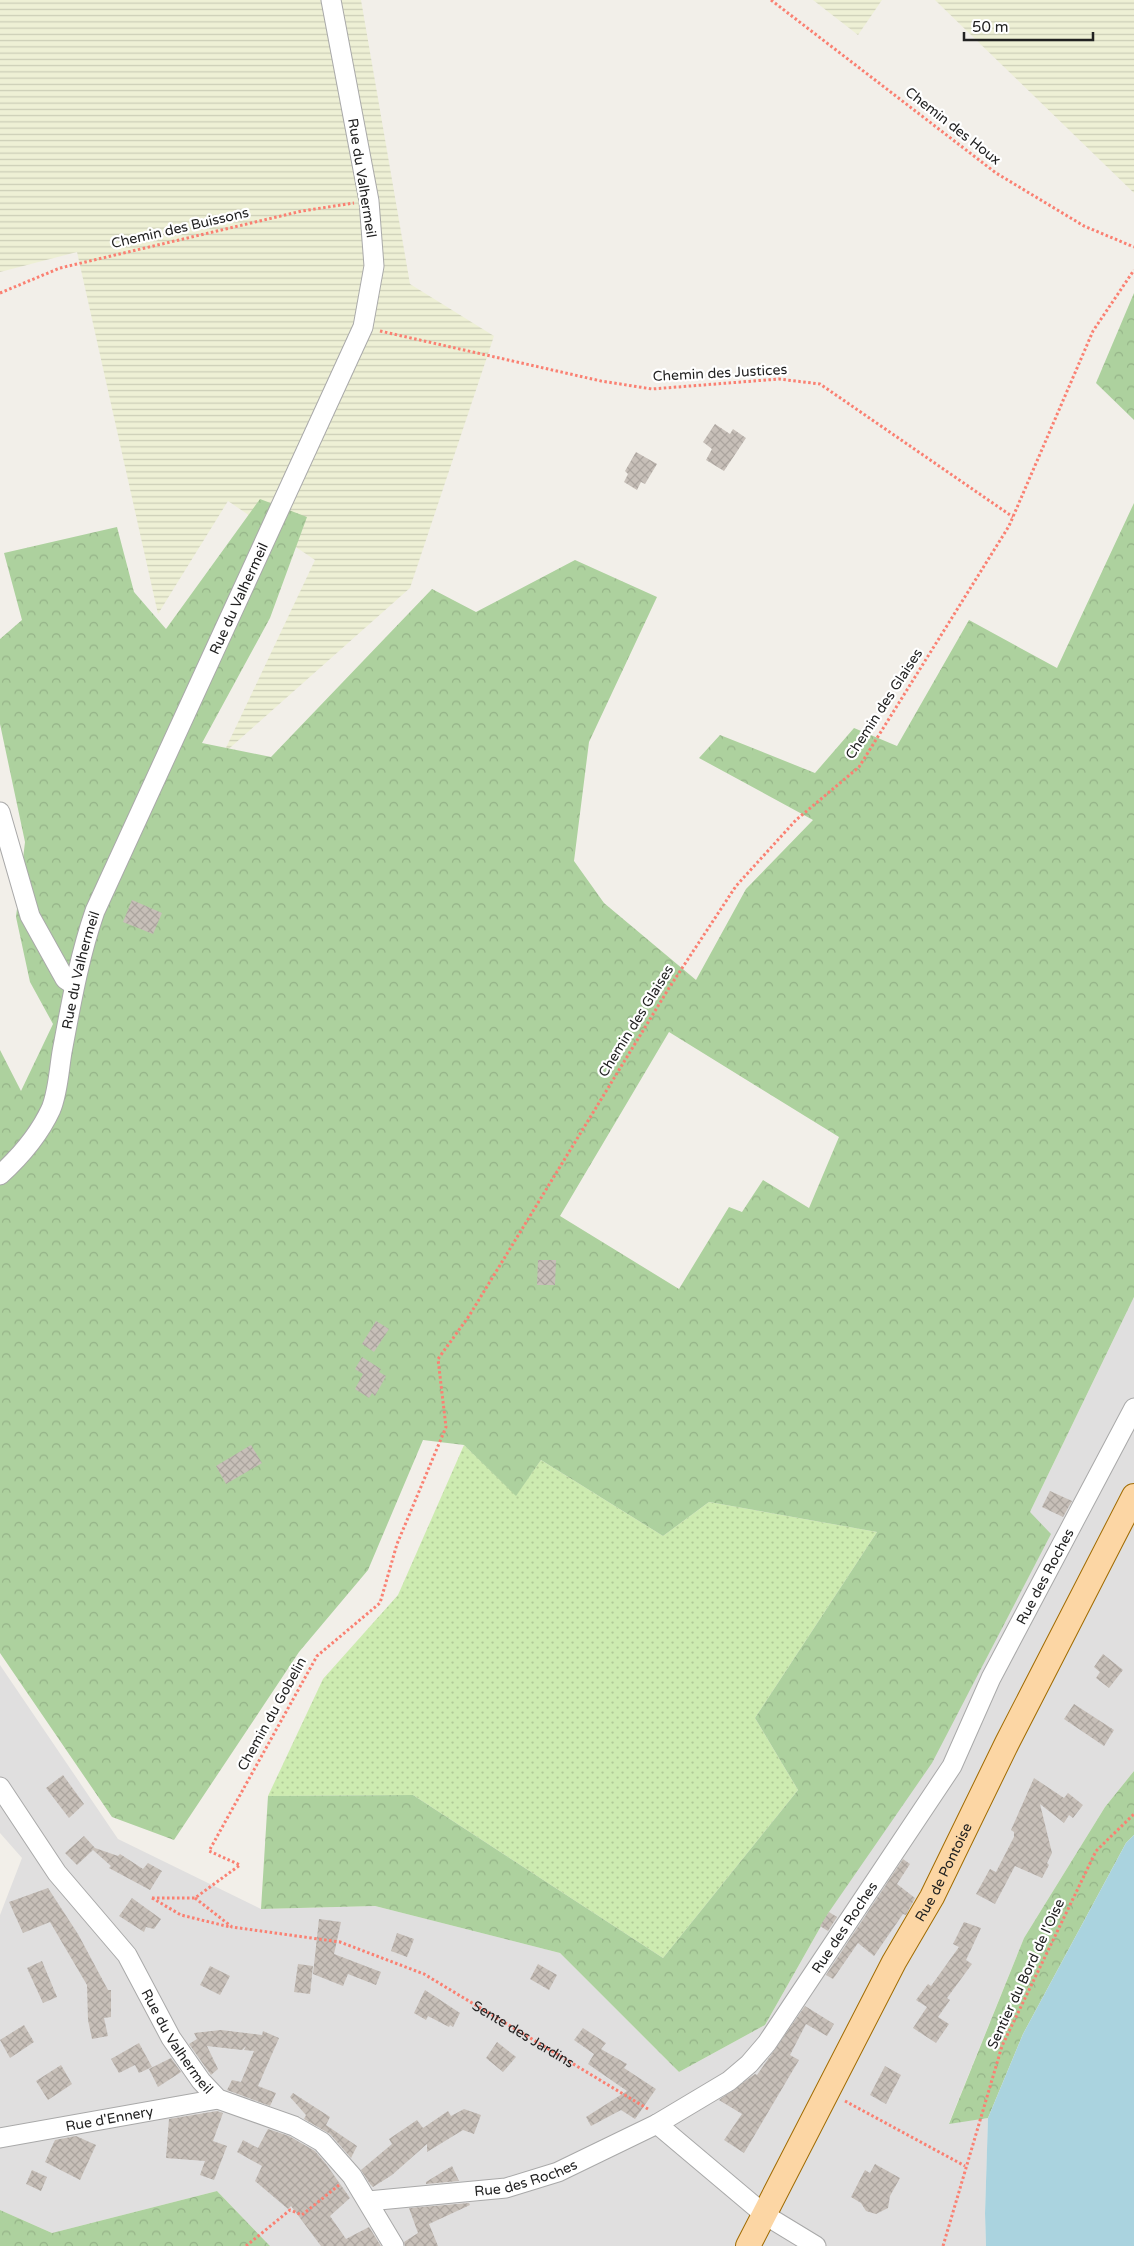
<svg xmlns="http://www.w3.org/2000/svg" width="1134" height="2246" font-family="'Varela Round',sans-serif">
<defs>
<pattern id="farmland-rules" width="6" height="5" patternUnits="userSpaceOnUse" patternTransform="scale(1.25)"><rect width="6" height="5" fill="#eef0d5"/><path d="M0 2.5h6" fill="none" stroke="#ccceb7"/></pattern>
<pattern id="grass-dots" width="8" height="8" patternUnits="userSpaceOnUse" patternTransform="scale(1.25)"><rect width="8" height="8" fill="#cdebb0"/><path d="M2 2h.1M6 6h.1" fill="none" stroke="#b0c997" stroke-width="1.8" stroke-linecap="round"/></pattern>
<pattern id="forest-crowns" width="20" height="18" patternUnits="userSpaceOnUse" patternTransform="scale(1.25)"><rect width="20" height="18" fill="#add19e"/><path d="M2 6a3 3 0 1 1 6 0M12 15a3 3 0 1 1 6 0" fill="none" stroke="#95b388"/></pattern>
<pattern id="building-cross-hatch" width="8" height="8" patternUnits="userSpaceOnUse" patternTransform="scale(1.25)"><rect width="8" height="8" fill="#c7bfb8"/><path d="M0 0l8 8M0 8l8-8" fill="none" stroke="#aba49e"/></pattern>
</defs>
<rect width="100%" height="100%" fill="#f2efe9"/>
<polygon fill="#e0dfdf" points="1134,1297 1134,1771 1105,1807 1024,1938 949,2123 988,2118 985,2213 986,2246 270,2246 217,2191 52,2233 0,2210 0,1915 22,1858 0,1833 0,1665 118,1839 261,1909 375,1906 560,1953 679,2072 765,2025 829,1912 1030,1512"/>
<g fill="url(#farmland-rules)">
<polygon points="0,0 361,0 410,284 494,336 410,588 223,754 315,560 228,501 158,614 77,252 0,272"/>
<polygon points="813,0 882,0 858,35"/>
<polygon points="935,0 1134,0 1134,193"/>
</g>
<polygon fill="url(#grass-dots)" points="464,1445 516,1495 541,1460 663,1536 709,1502 877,1532 755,1718 798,1790 663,1958 413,1795 268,1796 323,1679 398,1595"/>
<g fill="url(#forest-crowns)" fill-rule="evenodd">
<polygon points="1134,293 1134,420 1096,383"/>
<path d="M260 499 307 517 270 618 202 743 271 757 432 589 476 612 575 560 657 597 589 742 574 861 604 903 696 980 746 889 813 820 699 758 720 735 815 773 854 728 897 746 969 620 1057 668 1134 503V1297L1030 1512 1051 1534 932 1763 829 1912 765 2025 679 2072 560 1953 375 1906 261 1909 268 1796 413 1795 663 1958 798 1790 755 1718 877 1532 709 1502 663 1536 541 1460 516 1496 464 1445 423 1440 368 1570 299 1652 174 1840 112 1817 0 1653V1050L21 1091 53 1024 30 982 16 917 25 842 0 724V639L22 620 4 553 117 527 134 592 166 629ZM669 1032 839 1137 809 1208 763 1180 742 1212 729 1207 679 1289 560 1216Z"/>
<polygon points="1134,1771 1134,1835 1126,1843 1023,2034 988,2118 949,2124 1024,1938 1105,1807"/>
<polygon points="217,2191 270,2246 0,2246 0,2210 52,2233"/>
</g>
<polygon fill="#aad3df" points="1134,1835 1134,2246 986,2246 985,2213 988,2118 1023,2034 1126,1843"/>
<g fill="url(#building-cross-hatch)">
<polygon points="715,424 730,434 733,429 746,438 724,471 706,460 712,449 703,442"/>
<polygon points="636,452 657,464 645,484 641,482 637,490 624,482 628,474 625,471"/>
<polygon points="132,900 162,913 153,934 123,922"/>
<polygon points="538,1260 556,1260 555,1285 537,1285"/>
<polygon points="376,1321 389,1329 374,1352 362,1344"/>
<polygon points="362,1357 381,1369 379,1372 386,1376 375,1396 372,1393 369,1398 355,1389 363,1374 355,1369"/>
<polygon points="251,1445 262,1463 226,1484 216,1466"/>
<polygon points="1050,1491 1072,1501 1063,1517 1042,1507"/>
<polygon points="1103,1654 1123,1670 1109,1688 1096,1678 1100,1672 1094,1667"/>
<polygon points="1074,1704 1114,1730 1104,1746 1064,1719"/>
<polygon points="63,1775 84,1804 69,1818 46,1788"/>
<polygon points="1034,1778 1064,1798 1068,1793 1083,1805 1073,1818 1069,1815 1064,1823 1040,1804 1052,1853 1047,1863 1049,1865 1042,1878 1015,1866 995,1904 976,1894 990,1869 996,1872 1014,1837 1014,1832 1011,1830"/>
<polygon points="84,1836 95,1848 118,1856 120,1854 143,1869 148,1863 162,1871 150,1890 109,1868 111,1866 93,1850 77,1865 65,1853"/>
<polygon points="903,1859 910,1864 897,1884 915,1898 906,1915 903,1914 874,1956 858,1943 833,1979 826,1975"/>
<polygon points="48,1888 78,1934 108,1990 111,1990 111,2017 104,2018 108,2036 92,2039 88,2020 87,1985 50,1922 23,1933 9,1902"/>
<polygon points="132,1898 161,1919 154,1929 146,1927 144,1932 119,1916"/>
<polygon points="829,1912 837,1917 828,1931 820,1926"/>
<polygon points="319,1919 341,1922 334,1954 381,1972 376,1985 348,1974 343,1986 313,1974"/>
<polygon points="964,1922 981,1928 966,1960 972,1964 947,1998 950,2000 938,2017 949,2024 936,2043 913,2028 927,2007 916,2000 928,1984 931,1986 959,1947 953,1944"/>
<polygon points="397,1933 414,1939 407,1957 391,1951"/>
<polygon points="42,1961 57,1997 43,2003 27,1968"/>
<polygon points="298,1964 313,1966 310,1994 294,1992"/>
<polygon points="538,1964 557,1975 549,1990 530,1979"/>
<polygon points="210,1966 230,1976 220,1995 200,1985"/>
<polygon points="425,1990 460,2013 453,2027 450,2025 449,2027 428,2016 426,2020 414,2013"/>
<polygon points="805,2006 834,2024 827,2036 806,2024 790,2055 799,2060 744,2153 724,2140 742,2114 719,2100 755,2074 757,2075"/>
<polygon points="24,2025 34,2042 10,2058 0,2040"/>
<polygon points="583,2028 606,2043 601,2049 627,2064 624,2068 656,2089 635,2119 621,2110 591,2126 586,2117 627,2091 588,2064 594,2054 574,2040"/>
<polygon points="221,2030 262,2035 263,2031 279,2038 258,2086 276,2093 270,2106 227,2090 232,2080 241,2082 254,2051 244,2050 246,2046 242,2050 207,2046 218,2069 211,2075 189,2044 197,2039 194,2033"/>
<polygon points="497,2042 516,2057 503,2072 486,2058"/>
<polygon points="139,2043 152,2067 139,2073 135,2065 119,2073 111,2059"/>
<polygon points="171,2058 181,2072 158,2087 149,2069"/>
<polygon points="61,2065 72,2084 48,2100 36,2081"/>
<polygon points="885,2066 901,2075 886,2104 870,2095"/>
<polygon points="293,2093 330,2117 326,2125 357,2146 351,2158 330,2134 304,2119 306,2115 290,2097"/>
<polygon points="464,2109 481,2115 474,2134 463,2130 427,2152 427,2144 392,2175 373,2187 370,2184 361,2170 392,2144 389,2139 417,2120 423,2128 448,2111 451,2116"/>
<polygon points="217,2111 223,2113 213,2141 227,2146 214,2180 200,2175 205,2161 166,2158 169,2119"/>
<polygon points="268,2129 289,2136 315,2151 326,2164 350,2198 330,2216 346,2239 369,2227 381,2246 321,2246 291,2206 288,2209 255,2181 262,2166 237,2152 243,2140 258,2148"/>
<polygon points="76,2136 96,2145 80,2180 45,2162 55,2140"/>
<polygon points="875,2164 900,2178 890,2196 888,2208 876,2214 866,2211 861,2203 851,2197 865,2170 870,2173"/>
<polygon points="452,2166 459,2181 426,2184 426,2182"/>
<polygon points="32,2170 47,2177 41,2191 26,2184"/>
<polygon points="469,2203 470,2205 429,2224 438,2246 405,2246 404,2242 418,2233 409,2208"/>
</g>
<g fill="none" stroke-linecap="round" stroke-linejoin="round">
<defs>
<g id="minor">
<polyline points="0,812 30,916 65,979 74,985"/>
<path id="s2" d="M0 1175C22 1155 39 1135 51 1109 58 1092 59 1070 62 1052 71 1004 79 957 95 911L363 327 374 266 369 201 331 0"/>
<path id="s3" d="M0 1787 57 1873 127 1955 171 2038 201 2081 218 2099 294 2126 322 2142 352 2176 394 2246"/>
<polyline points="657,2124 765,2215 816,2246"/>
<path id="s4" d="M0 2138 218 2099"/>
<path id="s5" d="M368 2201 506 2188 558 2172 657 2124 729 2081 749 2064 767 2043 952 1766 991 1678 1134 1408"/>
</g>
<g id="major">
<path id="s6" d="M748 2246 894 1962 932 1897 1007 1743 1134 1496"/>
</g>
</defs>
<use href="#minor" stroke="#a9a9a9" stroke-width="21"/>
<use href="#major" stroke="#a06b00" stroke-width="26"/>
<g stroke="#fa8072" stroke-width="3" stroke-dasharray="2.5 2.5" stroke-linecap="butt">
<polyline points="771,0 996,173 1084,226 1134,247"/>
<polyline points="0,293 60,268 302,211 354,203"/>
<polyline points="380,331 601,381 652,389 779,379 820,384 1013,517"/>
<polyline points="152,1898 195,1898 240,1865 209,1851 317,1656 380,1603 397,1544 446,1427 438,1359 469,1316 669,988 736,886 796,820 859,767 1009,526 1093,331 1134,270"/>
<polyline points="152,1898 181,1915 230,1927"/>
<path id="s1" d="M195 1898 232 1927 340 1942 424 1974 648 2109"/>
<polyline points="845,2101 965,2166"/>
<polyline points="246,2246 290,2210 302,2215 339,2185"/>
<polyline points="943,2246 1002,2046 1096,1851 1134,1814"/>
</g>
<use href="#minor" stroke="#fff" stroke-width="19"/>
<use href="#major" stroke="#fcd6a4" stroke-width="24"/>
</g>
<g text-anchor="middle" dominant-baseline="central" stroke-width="4.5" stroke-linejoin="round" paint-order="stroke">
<g font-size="14" fill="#222" stroke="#fff">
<text transform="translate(953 126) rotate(38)">Chemin des Houx</text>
<text transform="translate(362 178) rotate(81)">Rue du Valhermeil</text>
<text transform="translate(180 228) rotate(-13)">Chemin des Buissons</text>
<text transform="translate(720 373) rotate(-3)">Chemin des Justices</text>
<text stroke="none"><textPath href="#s2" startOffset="631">Rue du Valhermeil</textPath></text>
<text transform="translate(884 704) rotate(-57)">Chemin des Glaises</text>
<text stroke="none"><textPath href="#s2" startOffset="226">Rue du Valhermeil</textPath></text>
<text transform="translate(636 1021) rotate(-58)">Chemin des Glaises</text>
<text stroke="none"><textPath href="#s5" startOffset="985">Rue des Roches</textPath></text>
<text transform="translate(272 1714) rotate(-61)">Chemin du Gobelin</text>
<text stroke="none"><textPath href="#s6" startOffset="422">Rue de Pontoise</textPath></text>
<text stroke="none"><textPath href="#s5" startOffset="580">Rue des Roches</textPath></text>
<text transform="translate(1026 1974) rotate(-65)">Sentier du Bord de l'Oise</text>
<text stroke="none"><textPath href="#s1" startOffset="362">Sente des Jardins</textPath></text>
<text stroke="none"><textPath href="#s3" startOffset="311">Rue du Valhermeil</textPath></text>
<text stroke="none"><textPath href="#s4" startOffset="111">Rue d'Ennery</textPath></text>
<text stroke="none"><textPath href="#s5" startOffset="160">Rue des Roches</textPath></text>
</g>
</g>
<path d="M964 32v8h129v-8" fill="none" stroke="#222222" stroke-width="2.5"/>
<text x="972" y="32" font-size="15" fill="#222222" stroke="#ffffff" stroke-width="4" paint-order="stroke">50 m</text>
</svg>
